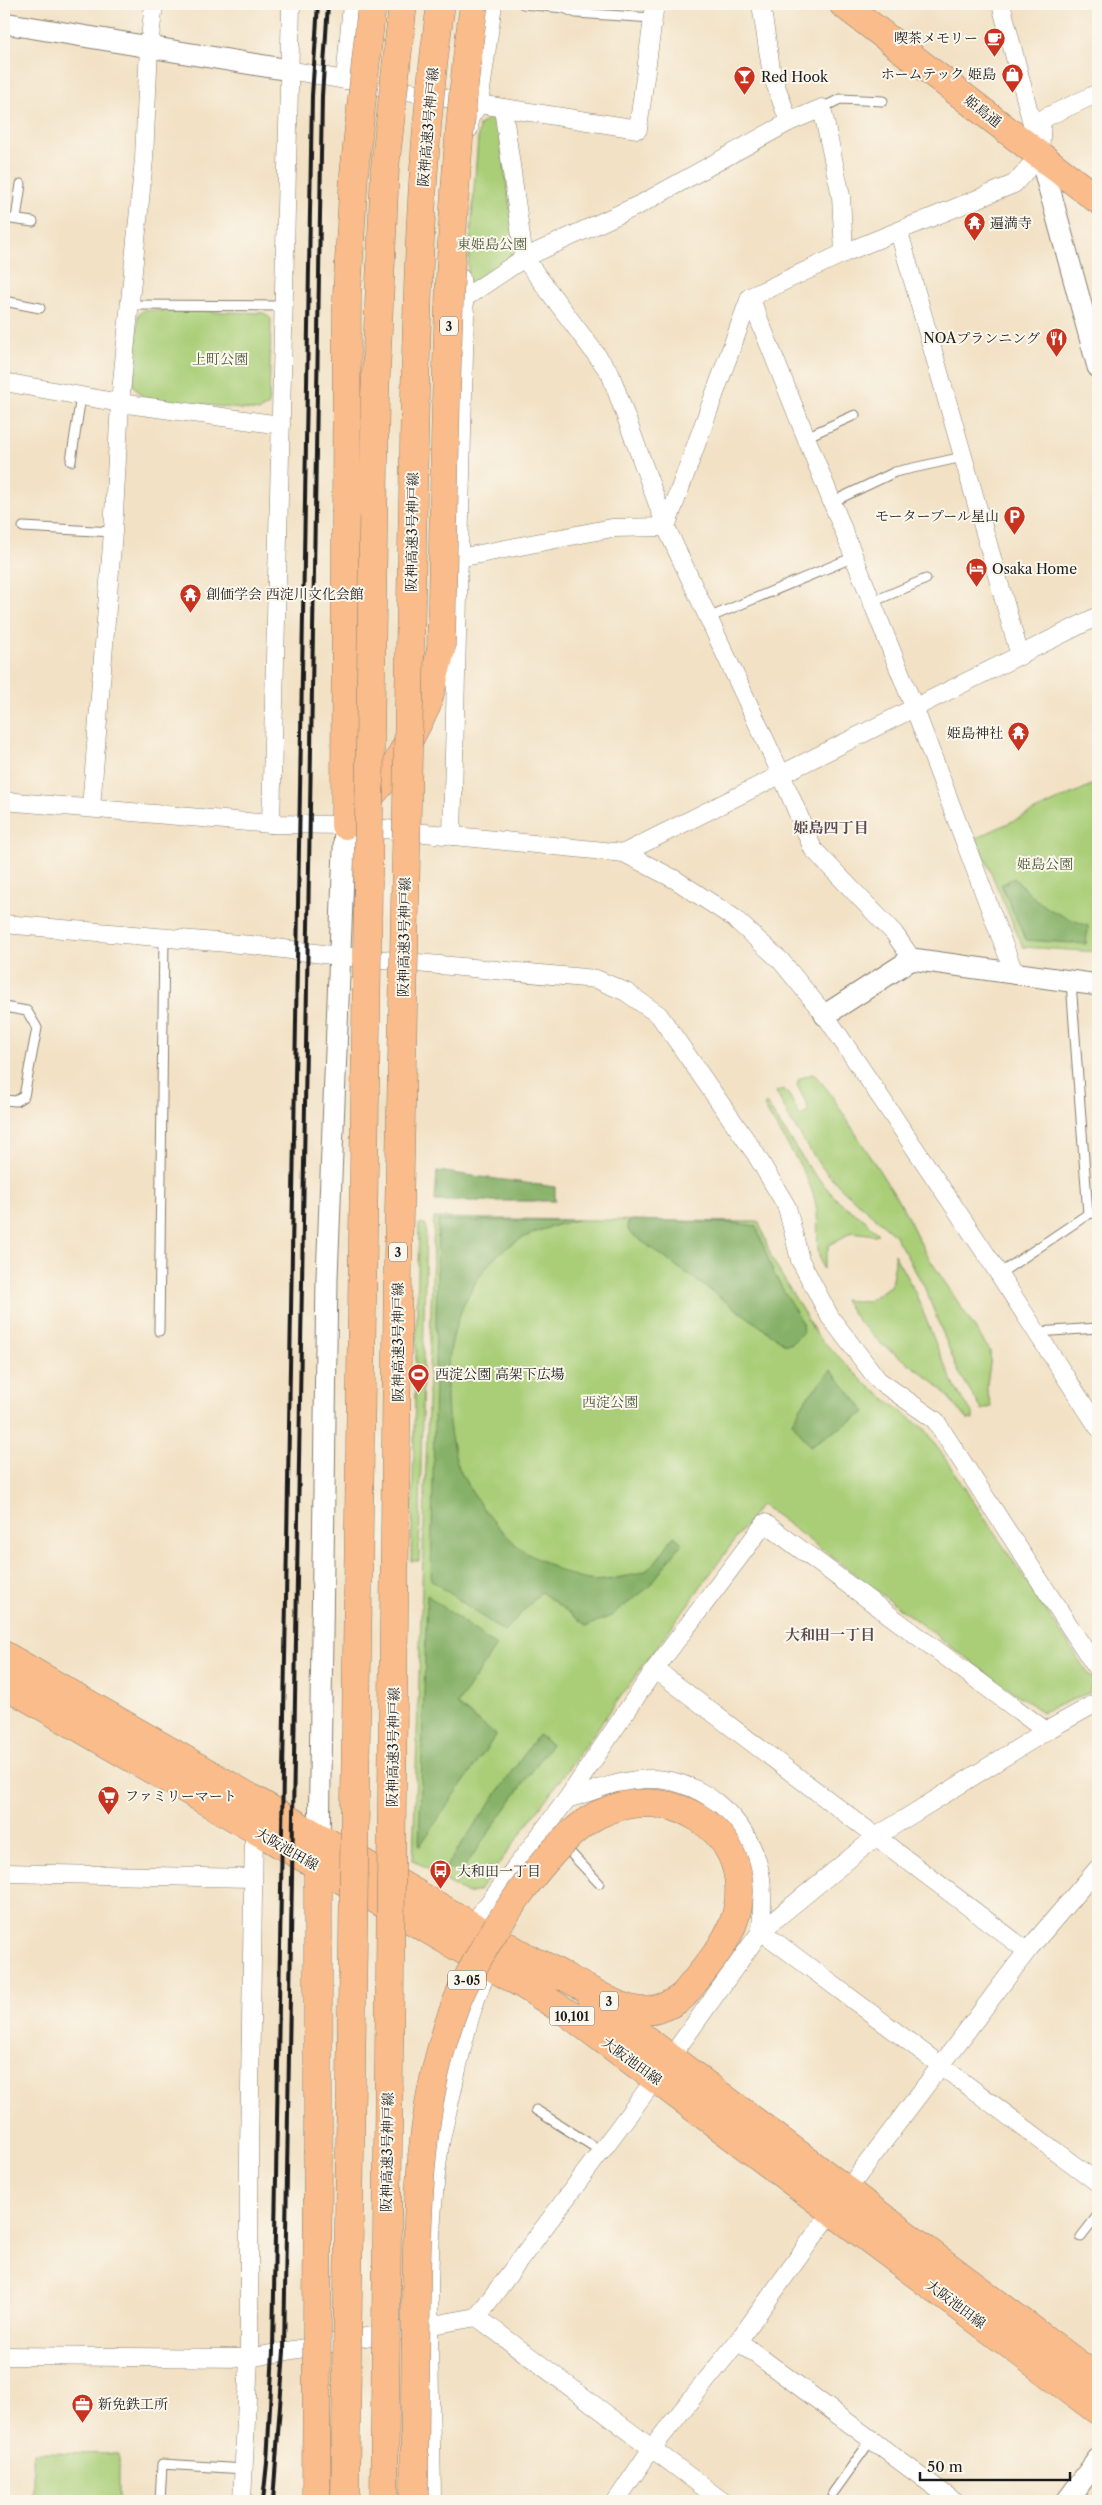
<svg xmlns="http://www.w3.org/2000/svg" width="1102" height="2505" font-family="'Libre Caslon Text','Noto Serif JP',serif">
<rect width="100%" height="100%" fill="#fbf7ec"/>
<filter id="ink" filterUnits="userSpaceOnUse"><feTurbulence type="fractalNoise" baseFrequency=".02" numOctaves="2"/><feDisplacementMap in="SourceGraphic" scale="10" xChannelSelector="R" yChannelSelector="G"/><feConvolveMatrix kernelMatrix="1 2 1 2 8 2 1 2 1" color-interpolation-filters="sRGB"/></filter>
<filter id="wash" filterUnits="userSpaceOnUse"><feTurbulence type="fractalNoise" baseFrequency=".0096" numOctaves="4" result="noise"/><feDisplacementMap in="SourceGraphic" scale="20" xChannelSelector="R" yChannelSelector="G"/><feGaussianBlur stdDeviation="1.12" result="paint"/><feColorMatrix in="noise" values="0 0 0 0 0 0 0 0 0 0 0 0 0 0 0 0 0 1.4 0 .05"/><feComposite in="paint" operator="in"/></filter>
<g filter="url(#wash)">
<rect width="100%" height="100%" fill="#f2e1c4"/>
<g fill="#a9ce77" stroke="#62754a">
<polygon points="489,118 499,129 517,256 473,283 467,282 479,125"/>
<polygon points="144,310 264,313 271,319 269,405 259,411 143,398 133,385 138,315"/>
<polygon points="1098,782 1098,952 1023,947 976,838"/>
<path d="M812 1074 816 1076 830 1093 903 1208 925 1252 990 1351C992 1366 986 1379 987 1391 988 1397 991 1401 991 1407L982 1410 958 1371 924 1286 894 1234 842 1189 819 1164 791 1121 776 1092 783 1089 789 1095 800 1116 808 1112 807 1104 797 1085 799 1079Z"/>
<path d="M766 1103 809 1168 839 1202 865 1220 878 1234 875 1235 852 1232 829 1245 823 1269C813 1246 821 1225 815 1201 809 1173 779 1133 764 1107Z"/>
<polygon points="434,1218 759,1222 772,1259 817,1335 866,1384 926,1430 1093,1681 1089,1693 1042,1712 990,1676 761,1504 479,1891 467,1894 413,1860"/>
<polygon points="419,1224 426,1225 419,1561 411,1561"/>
<polygon points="894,1254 915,1292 937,1347 956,1389 973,1414 973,1420 967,1419 941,1389 921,1372 880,1343 858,1321 844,1300 867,1302 891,1285 895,1262"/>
<polygon points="33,2453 119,2454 119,2501 33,2501"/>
</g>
<g fill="#86b168" stroke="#516642">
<path d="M1014 878C1041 907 1051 912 1088 926L1086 944 1026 940 1001 885Z"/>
<polygon points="437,1171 555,1187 555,1201 435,1201"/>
<path d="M578 1220C549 1226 511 1238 491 1262 444 1315 438 1396 457 1462 466 1491 501 1534 525 1552 532 1557 541 1560 548 1564 571 1577 589 1585 616 1578 625 1576 641 1575 648 1569 658 1561 666 1546 674 1536L682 1543 649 1587 611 1616 587 1626 541 1592 504 1632 431 1580 438 1221Z"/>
<polygon points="632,1220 734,1223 756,1226 773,1272 802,1323 803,1332 791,1344 785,1344 629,1232 627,1224"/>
<polygon points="831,1370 866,1412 810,1446 792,1422 806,1399"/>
<polygon points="427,1595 496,1646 457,1705 496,1735 419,1847"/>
<polygon points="538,1735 551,1744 459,1875 446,1866"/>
</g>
</g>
<g filter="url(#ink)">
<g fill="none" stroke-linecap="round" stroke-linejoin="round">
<defs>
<g id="service">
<polyline points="523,4 564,8 576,13 653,18"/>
<polyline points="822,108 840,99 883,101"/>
<polyline points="4,218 33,222"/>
<polyline points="16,219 21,184"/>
<polyline points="4,301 40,308"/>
<polyline points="130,305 283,306"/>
<polyline points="806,437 855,415"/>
<polyline points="71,461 81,396"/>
<polyline points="832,502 895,472 963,457"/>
<polyline points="23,527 113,532"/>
<polyline points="872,602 926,579"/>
<polyline points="708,618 854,557"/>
<polyline points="4,1007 27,1011 37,1028 24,1096 16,1101 4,1100"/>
<polyline points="1088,1214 1098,1212"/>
<polyline points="999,1274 1088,1214 1071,982"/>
<polyline points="159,1331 164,938"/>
<polyline points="1037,1332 1098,1328"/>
<polyline points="563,1845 599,1883"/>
<polyline points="536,2110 601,2151"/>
<polyline points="1081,2237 1098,2215"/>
<polyline points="833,2493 871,2440"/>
<polyline points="160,2501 162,2464 245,2469"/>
</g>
<g id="minor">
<polyline points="761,4 772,75 789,122"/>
<polyline points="1001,4 1036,139"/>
<polyline points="289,70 479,104 638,129 655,4"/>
<polyline points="345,80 352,4"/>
<polyline points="469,129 469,119 479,104 493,4"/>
<polyline points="899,232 1020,656"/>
<polyline points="750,297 914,707 1015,975"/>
<polyline points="463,299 524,258 641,204 789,122 822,108 841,196 844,253"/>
<polyline points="4,382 120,403 281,425"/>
<polyline points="459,558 612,528 666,527 610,373 524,258 503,108"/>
<polyline points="4,801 271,824 345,825 624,853 676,880 734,918 781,961 825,1015 984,1251 1098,1427"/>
<polyline points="91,808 113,532 120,403 144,159 149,46 154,4"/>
<polyline points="271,824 291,4"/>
<polyline points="452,836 465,313 461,278"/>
<polyline points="624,853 1098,616"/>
<polyline points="4,924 251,945 339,956 596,979 626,992 659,1015 755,1153 787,1207 800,1260 830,1317 878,1380 935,1420 1098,1670"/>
<polyline points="912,959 894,933 813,849 781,774 666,527 750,297 844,253 1014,184 1040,155 1042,119 1098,93"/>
<polyline points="655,1669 1027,1951"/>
<path d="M567 1799C590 1792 613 1783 637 1780 697 1772 752 1819 761 1878 763 1896 762 1914 761 1931"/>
<polyline points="4,1873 252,1878"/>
<polyline points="472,1925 567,1799 655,1669 765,1523 1046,1731"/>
<polyline points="761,1931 1098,2183"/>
<polyline points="671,2057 761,1931 877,1836 1046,1731 1098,1702"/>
<polyline points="847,2190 1027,1951 1098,1868"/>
<polyline points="477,2317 722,2501"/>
<polyline points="738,2341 954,2501"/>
<polyline points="4,2356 249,2358 477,2317 656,2078"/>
<polyline points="242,2501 249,2358 249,2153 254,1829"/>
<path d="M432 2501C431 2383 422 2262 440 2145 444 2122 451 2100 455 2078 464 2040 472 2001 490 1966"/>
<polyline points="616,2501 652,2448 738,2341 832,2211"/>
</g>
<g id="tertiary">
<polyline points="4,23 289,70"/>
<polyline points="1040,155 1098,367"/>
<polyline points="825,1015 912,959 1098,985"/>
<polyline points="319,1849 327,1277 345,825"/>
<polyline points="1067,2501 1098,2459"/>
</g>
<g id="primary">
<polyline points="843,4 1098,200"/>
<polyline points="4,1655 559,1976"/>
<polyline points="4,1684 525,1986 569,2014 1098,2411"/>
<polyline points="592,1999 1098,2379"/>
</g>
<g id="motorway">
<polyline points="359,809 394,769 427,705 441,650"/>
<polyline points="345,825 346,513"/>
<polyline points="318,1867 318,2150"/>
<path d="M539 1963C557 1972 574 1982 591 1991 625 2010 648 2022 683 1996"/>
</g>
</defs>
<use href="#service" stroke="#877e70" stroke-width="11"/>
<use href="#minor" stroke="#877e70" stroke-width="19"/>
<use href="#tertiary" stroke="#877e70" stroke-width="23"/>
<use href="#primary" stroke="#877e70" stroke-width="29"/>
<use href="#motorway" stroke="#877e70" stroke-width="29"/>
<use href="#service" stroke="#fff" stroke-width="9"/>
<use href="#minor" stroke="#fff" stroke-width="18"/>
<use href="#tertiary" stroke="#fff" stroke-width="21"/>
<use href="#primary" stroke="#f9bc8a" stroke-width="28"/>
<use href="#motorway" stroke="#f9bc8a" stroke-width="28"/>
<g stroke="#1c1c1c" stroke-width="4">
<polyline points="263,2501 267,2463 273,2351 312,96 318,4"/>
<polyline points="273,2501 284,2351 322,96 328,4"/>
</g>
<defs>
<g id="motorway-bridge">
<polyline points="346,513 347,295 354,174 372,4"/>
<path d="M441 650C446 435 444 217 474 4"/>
<polyline points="316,2501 318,2150"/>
<polyline points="345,2501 375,396 385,168 403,4"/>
<path d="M384 2501 398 1263 415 396C418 265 422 134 441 4"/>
<path d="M414 2501C415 2436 415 2370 416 2305 417 2205 419 2101 455 2006 476 1952 547 1840 599 1814 667 1781 750 1827 738 1906 732 1941 704 1969 683 1996"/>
</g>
</defs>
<use href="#motorway-bridge" stroke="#877e70" stroke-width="29" stroke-linecap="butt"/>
<use href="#motorway-bridge" stroke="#f9bc8a" stroke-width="28"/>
</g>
</g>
<defs>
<symbol id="cafe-pin" viewBox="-11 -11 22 30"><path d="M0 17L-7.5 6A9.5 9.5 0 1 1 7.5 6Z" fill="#c8321e" stroke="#fbf7ec"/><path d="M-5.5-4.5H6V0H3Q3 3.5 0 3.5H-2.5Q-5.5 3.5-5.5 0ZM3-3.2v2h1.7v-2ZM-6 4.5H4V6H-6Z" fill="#fff"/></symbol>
<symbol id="shop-pin" viewBox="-11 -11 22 30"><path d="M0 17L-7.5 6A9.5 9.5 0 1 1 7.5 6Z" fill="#c8321e" stroke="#fbf7ec"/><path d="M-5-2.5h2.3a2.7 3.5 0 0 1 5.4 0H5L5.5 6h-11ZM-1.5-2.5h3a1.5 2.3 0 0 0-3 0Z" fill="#fff"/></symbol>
<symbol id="bar-pin" viewBox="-11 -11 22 30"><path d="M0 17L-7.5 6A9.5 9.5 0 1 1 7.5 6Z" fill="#c8321e" stroke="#fbf7ec"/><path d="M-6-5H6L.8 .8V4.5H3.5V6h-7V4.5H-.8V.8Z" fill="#fff"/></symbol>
<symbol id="temple-pin" viewBox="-11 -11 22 30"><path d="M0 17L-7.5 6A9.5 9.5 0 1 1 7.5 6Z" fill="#c8321e" stroke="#fbf7ec"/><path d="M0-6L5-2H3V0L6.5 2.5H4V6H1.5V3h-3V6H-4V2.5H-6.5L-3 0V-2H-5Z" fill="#fff"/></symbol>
<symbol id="restaurant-pin" viewBox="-11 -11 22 30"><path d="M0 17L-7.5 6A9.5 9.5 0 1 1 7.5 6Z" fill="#c8321e" stroke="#fbf7ec"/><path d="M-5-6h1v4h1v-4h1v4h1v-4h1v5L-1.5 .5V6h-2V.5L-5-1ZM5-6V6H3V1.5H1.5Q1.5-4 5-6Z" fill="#fff"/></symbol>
<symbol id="parking-pin" viewBox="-11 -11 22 30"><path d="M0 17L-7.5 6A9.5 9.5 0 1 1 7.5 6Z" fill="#c8321e" stroke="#fbf7ec"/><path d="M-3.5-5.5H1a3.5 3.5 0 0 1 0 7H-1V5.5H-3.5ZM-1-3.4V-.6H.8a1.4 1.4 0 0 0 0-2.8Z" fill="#fff"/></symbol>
<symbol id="hotel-pin" viewBox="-11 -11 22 30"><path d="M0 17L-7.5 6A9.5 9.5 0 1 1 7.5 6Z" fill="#c8321e" stroke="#fbf7ec"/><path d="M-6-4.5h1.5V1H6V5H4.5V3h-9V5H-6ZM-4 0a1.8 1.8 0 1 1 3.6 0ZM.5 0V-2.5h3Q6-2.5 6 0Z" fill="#fff"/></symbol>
<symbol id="stadium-pin" viewBox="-11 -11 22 30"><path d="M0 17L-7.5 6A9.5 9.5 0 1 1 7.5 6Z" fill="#c8321e" stroke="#fbf7ec"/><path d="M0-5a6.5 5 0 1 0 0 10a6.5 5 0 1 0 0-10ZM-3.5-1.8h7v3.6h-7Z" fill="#fff"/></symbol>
<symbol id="supermarket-pin" viewBox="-11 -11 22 30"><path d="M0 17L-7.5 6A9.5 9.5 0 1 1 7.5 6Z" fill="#c8321e" stroke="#fbf7ec"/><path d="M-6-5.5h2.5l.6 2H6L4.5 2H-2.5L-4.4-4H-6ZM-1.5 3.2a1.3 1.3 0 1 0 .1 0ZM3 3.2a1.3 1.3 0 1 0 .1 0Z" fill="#fff"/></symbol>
<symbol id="bus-pin" viewBox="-11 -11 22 30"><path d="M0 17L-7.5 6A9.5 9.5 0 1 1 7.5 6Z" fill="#c8321e" stroke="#fbf7ec"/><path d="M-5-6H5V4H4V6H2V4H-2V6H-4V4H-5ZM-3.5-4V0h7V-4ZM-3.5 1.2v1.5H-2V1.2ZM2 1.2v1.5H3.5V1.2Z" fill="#fff"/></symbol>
<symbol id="office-pin" viewBox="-11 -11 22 30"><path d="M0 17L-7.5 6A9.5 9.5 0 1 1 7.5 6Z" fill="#c8321e" stroke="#fbf7ec"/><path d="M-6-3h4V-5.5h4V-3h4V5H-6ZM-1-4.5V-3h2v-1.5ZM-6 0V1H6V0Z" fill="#fff"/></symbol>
</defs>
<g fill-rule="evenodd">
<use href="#cafe-pin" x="982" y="26" width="25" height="34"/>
<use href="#shop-pin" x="1000" y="62" width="25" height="34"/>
<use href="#bar-pin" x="732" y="64" width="25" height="34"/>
<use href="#temple-pin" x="962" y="210" width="25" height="34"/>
<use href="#restaurant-pin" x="1044" y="326" width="25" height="34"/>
<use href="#parking-pin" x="1002" y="504" width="25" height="34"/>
<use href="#hotel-pin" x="964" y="556" width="25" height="34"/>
<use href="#temple-pin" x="178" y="582" width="25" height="34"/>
<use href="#temple-pin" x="1006" y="720" width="25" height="34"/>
<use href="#stadium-pin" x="406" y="1362" width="25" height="34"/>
<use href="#supermarket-pin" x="96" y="1784" width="25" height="34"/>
<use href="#bus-pin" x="428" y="1858" width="25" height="34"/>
<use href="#office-pin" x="70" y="2392" width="25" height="34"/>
</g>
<g text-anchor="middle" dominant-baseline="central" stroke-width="4" stroke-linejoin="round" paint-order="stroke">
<g fill="#fbf7ec" stroke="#5f5e5a" stroke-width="1">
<rect x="440" y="316.5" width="18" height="19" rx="4"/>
<rect x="389" y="1242.5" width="18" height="19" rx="4"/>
<rect x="448" y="1970.5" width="38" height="19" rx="4"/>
<rect x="600" y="1991.5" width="18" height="19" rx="4"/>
<rect x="549.5" y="2006.5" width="45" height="19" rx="4"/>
</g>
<g font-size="12" font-weight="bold" fill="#1c1c1c">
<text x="449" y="326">3</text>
<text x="398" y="1252">3</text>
<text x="467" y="1980">3-05</text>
<text x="609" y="2001">3</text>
<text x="572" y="2016">10,101</text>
</g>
<g font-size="14" fill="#1c1c1c" stroke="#fbf7ec" text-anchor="start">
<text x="978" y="38" text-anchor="end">喫茶メモリー</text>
<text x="996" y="74" text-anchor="end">ホームテック 姫島</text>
<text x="761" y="77">Red Hook</text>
<text x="990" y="223">遍満寺</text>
<text x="1040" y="338" text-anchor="end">NOAプランニング</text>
<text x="999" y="516" text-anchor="end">モータープール星山</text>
<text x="992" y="569">Osaka Home</text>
<text x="206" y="594">創価学会 西淀川文化会館</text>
<text x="1003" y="733" text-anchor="end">姫島神社</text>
<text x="435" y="1374">西淀公園 高架下広場</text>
<text x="125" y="1796">ファミリーマート</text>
<text x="457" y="1871">大和田一丁目</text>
<text x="98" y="2404">新免鉄工所</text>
</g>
<g font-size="14" fill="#1c1c1c" stroke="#fbf7ec">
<text transform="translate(983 111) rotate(38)">姫島通</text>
<text transform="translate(428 127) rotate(-85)">阪神高速3号神戸線</text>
<text transform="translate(412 532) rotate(-89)">阪神高速3号神戸線</text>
<text transform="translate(404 937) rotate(-89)">阪神高速3号神戸線</text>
<text transform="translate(398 1342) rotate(-90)">阪神高速3号神戸線</text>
<text transform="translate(393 1747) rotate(-89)">阪神高速3号神戸線</text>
<text transform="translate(287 1849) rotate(30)">大阪池田線</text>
<text transform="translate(632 2061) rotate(36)">大阪池田線</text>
<text transform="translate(387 2152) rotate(-89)">阪神高速3号神戸線</text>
<text transform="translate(956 2304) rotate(37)">大阪池田線</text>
</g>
<g font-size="14" fill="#4d5a3c" stroke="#fbf7ec">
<text x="492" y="244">東姫島公園</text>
<text x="220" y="359">上町公園</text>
<text x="1045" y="864">姫島公園</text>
<text x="610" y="1402">西淀公園</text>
</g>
<g font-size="15" font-weight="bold" fill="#5b4a52" stroke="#fbf7ec">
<text x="831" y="827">姫島四丁目</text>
<text x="830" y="1634">大和田一丁目</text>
</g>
</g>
<rect width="1102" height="2505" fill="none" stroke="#fbf7ec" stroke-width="20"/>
<path d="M920 2472v8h150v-8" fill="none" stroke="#1c1c1c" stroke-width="2.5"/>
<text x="927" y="2472" font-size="15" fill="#1c1c1c" stroke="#fbf7ec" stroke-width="4" paint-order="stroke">50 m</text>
</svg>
